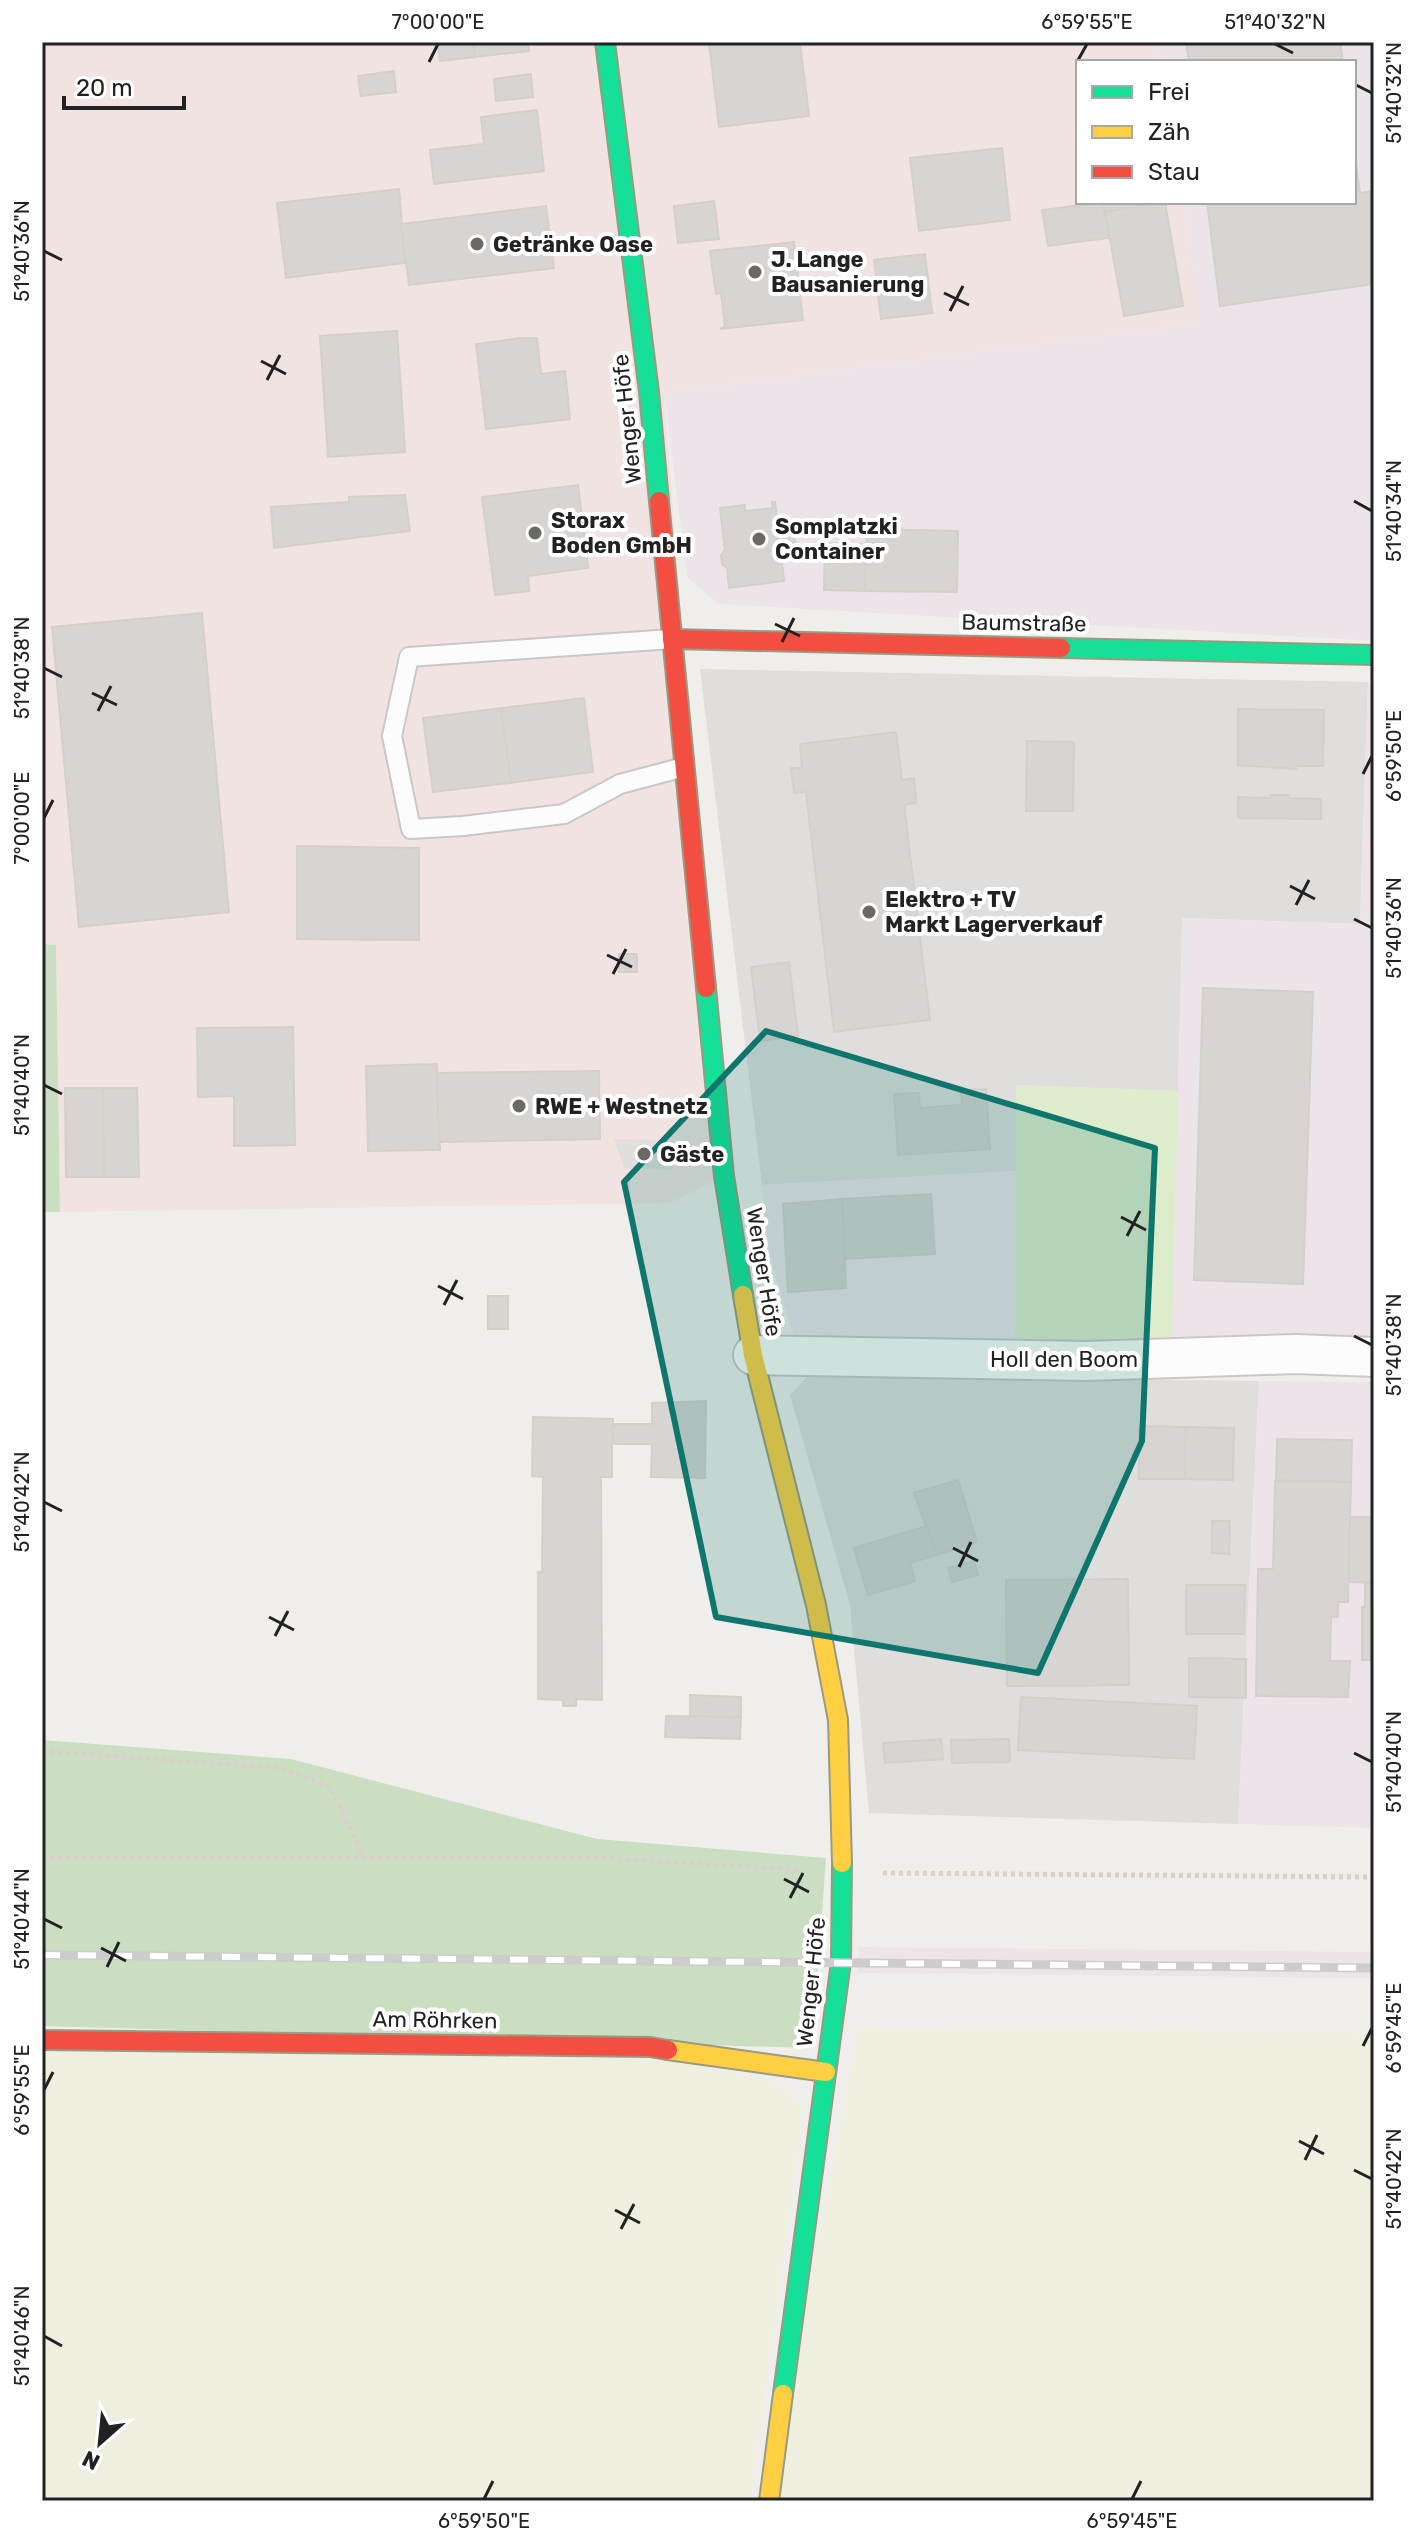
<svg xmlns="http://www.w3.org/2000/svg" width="1416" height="2543" font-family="Rubik,sans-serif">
<rect width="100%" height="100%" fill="#f0eeeb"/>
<g fill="#dfdedc">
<polygon points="700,669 1368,682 1360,924 1183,918 1178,1091 1016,1085 1016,1171 762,1185"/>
<polygon points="808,1376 1259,1381 1238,1824 869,1813 850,1605 790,1395"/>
</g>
<polygon fill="#f1e3e1" points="42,42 1158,42 1161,62 1078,62 1078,202 1183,202 1202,323 664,393 724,1176 670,1203 60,1212 56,945 42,944"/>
<g fill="#ede4e9">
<polygon points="1158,42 1374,42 1374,641 718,604 687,577 664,393 1201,323 1183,202 1354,202 1354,62 1161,62"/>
<polygon points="1368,682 1374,682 1374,1352 1172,1340 1182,918 1360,924"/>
<polygon points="1016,1171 1015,1342 795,1339 769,1254 762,1185"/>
<polygon points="1259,1381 1374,1382 1374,1828 1238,1824"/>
<polygon points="859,1947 1374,1952 1374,1978 858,1973"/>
</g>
<g fill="#efefdf">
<polygon points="859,2028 1374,2034 1374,2501 769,2501"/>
<polygon points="42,2052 647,2054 777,2084 804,2105 750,2501 42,2501"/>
</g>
<polygon fill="#ddeccb" points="1016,1085 1178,1091 1172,1340 1015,1342"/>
<g fill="#cbdec1">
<polygon points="42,944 56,945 60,1212 42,1212"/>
<polygon points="42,1740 291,1759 597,1839 826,1858 812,2048 42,2026"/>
</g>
<polygon fill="#e0dfde" points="614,1139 665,1140 673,1170 624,1168"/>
<g fill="#d7d4d2" stroke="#d3d0cc" stroke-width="2">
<polygon points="438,42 473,42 475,57 440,61"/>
<polygon points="473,42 528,42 529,51 475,57"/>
<polygon points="709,42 800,42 809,116 719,127"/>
<polygon points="1186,42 1340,42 1343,62 1189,62"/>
<polygon points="394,71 396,92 361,96 358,76"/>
<polygon points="531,74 533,97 496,101 494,79"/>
<polygon points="537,110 544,171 434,184 430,150 484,144 481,117"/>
<polygon points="1002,148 1010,220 919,231 910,158"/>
<polygon points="1354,149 1360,193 1374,191 1374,284 1220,306 1207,202 1354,202"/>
<polygon points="399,189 405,263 286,278 277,203"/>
<polygon points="714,201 719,239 678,243 674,206"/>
<polygon points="1103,202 1109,238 1048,246 1042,210"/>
<polygon points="1103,202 1164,202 1105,212"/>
<polygon points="1165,202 1183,306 1124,316 1105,212"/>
<polygon points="546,206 554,268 409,285 401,224"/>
<polygon points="794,242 803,320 720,329 725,327 721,293 716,294 710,251"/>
<polygon points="925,254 932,313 881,319 874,260"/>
<polygon points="397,331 405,452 328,457 320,336"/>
<polygon points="522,338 537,338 541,374 565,371 570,419 486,429 476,344"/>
<polygon points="578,485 588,568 528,576 529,591 495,595 482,497"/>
<polygon points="405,495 410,531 274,548 271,507 349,502 349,497"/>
<polygon points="772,502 775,502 778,528 788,527 794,533 795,545 790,553 781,554 784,581 729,588 727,568 722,564 721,555 725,550 720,508 745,505 745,511 773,508"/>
<polygon points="867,529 958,531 957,592 865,591"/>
<polygon points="825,543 865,544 865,591 824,590"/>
<polygon points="202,613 229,912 79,927 52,627"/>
<polygon points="584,698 593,772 511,783 501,708"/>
<polygon points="501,708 511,783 433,792 423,718"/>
<polygon points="1238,709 1324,710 1323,766 1296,766 1296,769 1238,765"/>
<polygon points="896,732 902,780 914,778 916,803 904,805 930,1020 834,1032 806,792 794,793 791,768 802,768 800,744"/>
<polygon points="1027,741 1074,742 1073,811 1026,811"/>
<polygon points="1270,795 1289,795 1290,798 1321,799 1321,819 1238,818 1238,797 1270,798"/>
<polygon points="297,846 419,848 419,940 297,939"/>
<rect x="619" y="954" width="18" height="18"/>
<polygon points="789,962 798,1036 760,1041 751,967"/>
<polygon points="1203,988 1313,992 1303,1284 1194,1280"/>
<polygon points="293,1027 295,1145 234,1146 234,1096 198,1097 197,1028"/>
<polygon points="437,1064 440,1150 368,1151 366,1066"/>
<polygon points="599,1071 600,1139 439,1142 437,1073"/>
<polygon points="65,1088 102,1088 103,1177 66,1177"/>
<polygon points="103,1088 137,1088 139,1177 104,1177"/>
<polygon points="986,1089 990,1149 898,1155 894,1094 919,1093 920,1108 962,1105 961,1090"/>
<polygon points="931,1194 935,1254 845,1259 842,1199"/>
<polygon points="842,1199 846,1288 788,1292 783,1204"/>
<rect x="488" y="1296" width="20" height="33"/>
<polygon points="706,1401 705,1478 651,1477 652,1444 615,1444 613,1441 612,1426 615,1427 615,1424 652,1424 652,1403"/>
<polygon points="533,1417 613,1419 613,1424 615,1424 615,1427 612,1426 613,1441 615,1442 612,1444 612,1477 601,1477 602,1700 576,1699 576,1706 563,1706 563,1700 538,1699 538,1572 542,1572 543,1477 532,1476"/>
<polygon points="1139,1426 1186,1427 1185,1479 1139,1479"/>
<polygon points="1186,1427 1234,1428 1233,1480 1185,1479"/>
<polygon points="1277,1439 1352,1440 1351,1482 1276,1480"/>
<polygon points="958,1480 977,1542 936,1555 914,1493"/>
<polygon points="1275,1481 1351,1482 1348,1602 1338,1602 1338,1617 1331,1617 1330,1661 1350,1661 1348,1697 1256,1696 1258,1569 1273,1569"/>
<polygon points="1350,1517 1374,1517 1374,1583 1349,1582"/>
<polygon points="1212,1521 1230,1521 1229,1554 1212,1553"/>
<polygon points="927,1526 936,1555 910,1563 915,1581 868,1595 854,1548"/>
<polygon points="974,1561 978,1575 952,1582 948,1568"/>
<polygon points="1128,1579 1129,1685 1007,1686 1006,1580"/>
<polygon points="1365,1583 1374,1583 1374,1660 1362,1660 1362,1607 1365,1607"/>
<polygon points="1186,1585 1245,1585 1244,1634 1186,1634"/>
<polygon points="1189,1658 1246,1659 1246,1698 1189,1697"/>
<polygon points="690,1695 741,1697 741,1717 690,1716"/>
<polygon points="1021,1697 1197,1706 1194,1759 1018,1750"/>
<polygon points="666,1716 741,1717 740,1739 665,1737"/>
<polygon points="941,1739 943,1759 885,1763 883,1743"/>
<polygon points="1009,1739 1010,1762 952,1763 951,1740"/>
</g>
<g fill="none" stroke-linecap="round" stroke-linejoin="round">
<defs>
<polyline id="lane" points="672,639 409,657 392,736 411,829 463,826 564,814 620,784 684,767"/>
<polyline id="street" points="753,1355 1086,1361 1296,1354 1374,1357"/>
<g id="fast">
<polyline points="605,42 649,392 659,501"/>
<polyline points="1061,648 1374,655"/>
<polyline points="706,988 724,1176 743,1295"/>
<polyline points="783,2394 841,1962 842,1863"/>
</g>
<g id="slow">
<polyline points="743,1295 753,1355 816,1605 838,1720 842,1863"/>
<polyline points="668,2050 826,2072"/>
<polyline points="769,2501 783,2394"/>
</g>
<g id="jam">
<polyline points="659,501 706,988"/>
<polyline points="672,639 1061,648"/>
<polyline points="42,2040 650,2047 668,2050"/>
</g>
</defs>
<use href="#lane" stroke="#c9c8c7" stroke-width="22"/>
<use href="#street" stroke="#c9c8c7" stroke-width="42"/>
<use href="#fast" stroke="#999a82" stroke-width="22"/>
<use href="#slow" stroke="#999a82" stroke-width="22"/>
<use href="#jam" stroke="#999a82" stroke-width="22"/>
<g stroke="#dccecd" stroke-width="5" stroke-dasharray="4 4" stroke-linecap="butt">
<polyline points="42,1751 279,1768 330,1787 365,1859"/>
<polyline points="42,1858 606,1858 801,1870"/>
<polyline points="883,1873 1374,1877"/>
</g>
<use href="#lane" stroke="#fdfcfc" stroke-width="18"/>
<use href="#street" stroke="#fdfcfc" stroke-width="38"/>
<use href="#fast" stroke="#16e098" stroke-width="18"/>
<use href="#slow" stroke="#ffcf43" stroke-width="18"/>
<use href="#jam" stroke="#f24e42" stroke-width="18"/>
<defs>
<polyline id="rail" points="42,1955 1374,1968"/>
</defs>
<use href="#rail" stroke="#ccc" stroke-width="9"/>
<use href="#rail" stroke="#fff" stroke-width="6" stroke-dasharray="18" stroke-linecap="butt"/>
</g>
<path fill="#0f766e" fill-opacity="0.2" stroke="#0f766e" stroke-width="6" stroke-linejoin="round" d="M766 1031 1155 1148 1142 1441 1038 1673 716 1617 624 1182Z"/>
<path fill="none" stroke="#222" stroke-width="3" d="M1275 44 1293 53M429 62 438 44M1077 62 1087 44M1354 84 1372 93M44 251 62 260M944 293 969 305M950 311 963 286M261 361 286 374M267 380 280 355M1354 501 1372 511M775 624 800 636M782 642 794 618M44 668 62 677M92 693 117 705M98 711 111 686M1363 774 1372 756M44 818 53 800M1290 886 1315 899M1296 905 1309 880M1354 919 1372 928M607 955 632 967M613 974 626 949M44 1085 62 1094M1121 1217 1146 1230M1127 1236 1140 1211M438 1286 463 1299M444 1305 457 1280M1354 1336 1372 1345M44 1502 62 1511M953 1548 978 1561M959 1567 971 1542M269 1617 294 1630M275 1636 288 1611M1354 1753 1372 1762M784 1879 809 1892M790 1898 803 1873M44 1919 62 1928M101 1948 126 1961M107 1967 119 1942M1363 2046 1372 2028M44 2090 53 2072M1299 2141 1324 2154M1305 2160 1317 2135M1354 2170 1372 2179M615 2210 640 2223M621 2229 634 2204M44 2336 62 2346M484 2499 493 2481M1132 2499 1141 2481"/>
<g fill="#6a6968" stroke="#fff" stroke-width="3">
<circle cx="477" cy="244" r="8"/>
<circle cx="755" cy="272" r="8"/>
<circle cx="535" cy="533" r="8"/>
<circle cx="759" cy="539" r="8"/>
<circle cx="869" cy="912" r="8"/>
<circle cx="519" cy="1106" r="8"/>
<circle cx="644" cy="1154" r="8"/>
</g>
<g text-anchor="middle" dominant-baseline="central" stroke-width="8" stroke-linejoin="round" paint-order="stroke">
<g font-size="22" font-weight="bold" fill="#222" stroke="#fff" text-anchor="start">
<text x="493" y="244">Getränke Oase</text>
<text x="771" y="259">J. Lange<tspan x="771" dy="25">Bausanierung</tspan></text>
<text x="551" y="520">Storax<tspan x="551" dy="25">Boden GmbH</tspan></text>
<text x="775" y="526">Somplatzki<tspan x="775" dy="25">Container</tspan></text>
<text x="885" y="899">Elektro + TV<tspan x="885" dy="25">Markt Lagerverkauf</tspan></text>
<text x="535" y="1106">RWE + Westnetz</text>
<text x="660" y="1154">Gäste</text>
</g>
<g font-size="22" fill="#222" stroke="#fff">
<text transform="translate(627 419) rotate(-96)">Wenger Höfe</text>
<text transform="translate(1024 623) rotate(1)">Baumstraße</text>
<text transform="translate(764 1272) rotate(81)">Wenger Höfe</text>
<text x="1064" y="1359">Holl den Boom</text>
<text transform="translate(811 1982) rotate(-84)">Wenger Höfe</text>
<text transform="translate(435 2020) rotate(1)">Am Röhrken</text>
</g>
</g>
<rect width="1416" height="2543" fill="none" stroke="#ffffff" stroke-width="88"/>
<rect x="1076" y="60" width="280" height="144" fill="#ffffff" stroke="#a7a7a7" stroke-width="2"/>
<rect x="1092" y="86" width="40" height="12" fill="#16e098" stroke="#a7a7a7" stroke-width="2"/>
<text x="1148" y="100" font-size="24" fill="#222222">Frei</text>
<rect x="1092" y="126" width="40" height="12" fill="#ffcf43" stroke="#a7a7a7" stroke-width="2"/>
<text x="1148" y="140" font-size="24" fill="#222222">Zäh</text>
<rect x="1092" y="166" width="40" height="12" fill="#f24e42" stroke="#a7a7a7" stroke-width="2"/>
<text x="1148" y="180" font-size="24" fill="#222222">Stau</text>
<g transform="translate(100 2443) rotate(207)" stroke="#ffffff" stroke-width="6" paint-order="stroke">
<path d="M0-6L14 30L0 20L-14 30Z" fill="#222222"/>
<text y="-12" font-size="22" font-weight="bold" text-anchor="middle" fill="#222222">N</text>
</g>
<path d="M64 96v12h120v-12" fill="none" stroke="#222222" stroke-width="4"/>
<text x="76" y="96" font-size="24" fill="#222222" stroke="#ffffff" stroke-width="6" paint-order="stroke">20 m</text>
<rect x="44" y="44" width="1328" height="2455" fill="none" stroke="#222" stroke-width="3"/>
<g font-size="20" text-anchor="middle" fill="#222">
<text x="438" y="29">7°00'00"E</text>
<text x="1087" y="29">6°59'55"E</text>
<text x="1275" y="29">51°40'32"N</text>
<text transform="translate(1394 93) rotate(-90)" y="7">51°40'32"N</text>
<text transform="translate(22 251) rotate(-90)" y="7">51°40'36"N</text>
<text transform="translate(1394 511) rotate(-90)" y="7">51°40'34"N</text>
<text transform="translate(22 668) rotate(-90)" y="7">51°40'38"N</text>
<text transform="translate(1394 756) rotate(-90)" y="7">6°59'50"E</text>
<text transform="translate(22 818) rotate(-90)" y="7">7°00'00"E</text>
<text transform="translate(1394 928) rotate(-90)" y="7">51°40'36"N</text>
<text transform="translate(22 1085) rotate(-90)" y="7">51°40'40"N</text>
<text transform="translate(1394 1345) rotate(-90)" y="7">51°40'38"N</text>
<text transform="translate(22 1502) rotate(-90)" y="7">51°40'42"N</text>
<text transform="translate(1394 1762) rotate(-90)" y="7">51°40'40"N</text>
<text transform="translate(22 1919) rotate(-90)" y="7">51°40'44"N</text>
<text transform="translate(1394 2028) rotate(-90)" y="7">6°59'45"E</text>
<text transform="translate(22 2090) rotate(-90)" y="7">6°59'55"E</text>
<text transform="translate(1394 2179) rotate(-90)" y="7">51°40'42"N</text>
<text transform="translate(22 2336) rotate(-90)" y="7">51°40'46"N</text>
<text x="484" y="2528">6°59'50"E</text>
<text x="1132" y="2528">6°59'45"E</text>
</g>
</svg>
